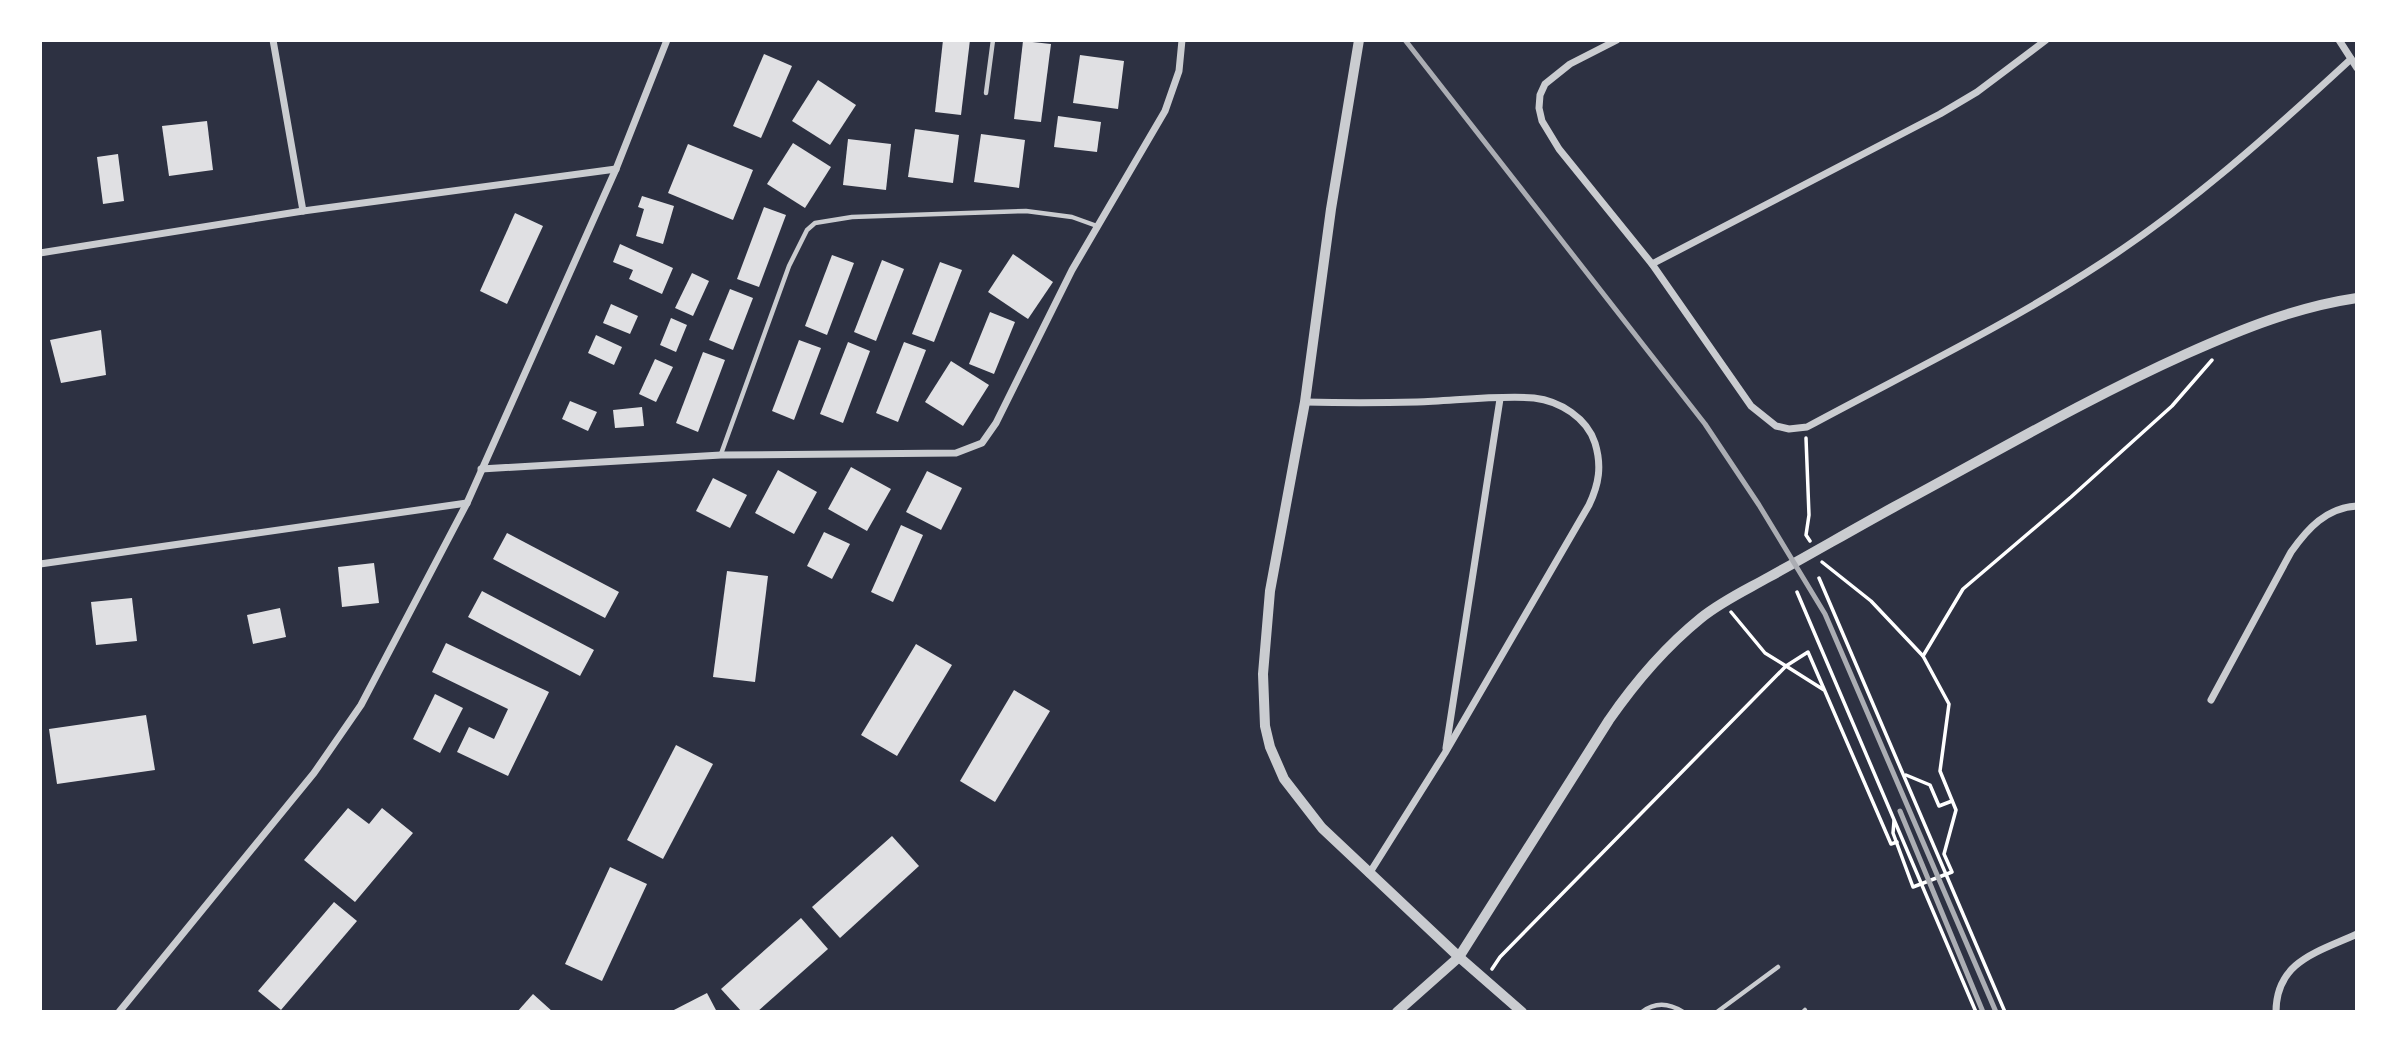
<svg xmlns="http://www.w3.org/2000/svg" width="2397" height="1052" font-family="'Nunito Sans',sans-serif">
<rect width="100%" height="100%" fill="#2d3142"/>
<g fill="#e0e0e3">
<polygon points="943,40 970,40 961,115 935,112"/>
<polygon points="1023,41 1051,44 1041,122 1014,119"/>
<polygon points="764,54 792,66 761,138 733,126"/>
<polygon points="1080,55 1124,61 1118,109 1073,103"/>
<polygon points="818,80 856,105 830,145 792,121"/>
<polygon points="1058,116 1101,122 1097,152 1054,147"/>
<polygon points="207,121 213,170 169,176 162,126"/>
<polygon points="915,129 959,135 953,183 908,177"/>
<polygon points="981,134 1025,140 1019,188 974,182"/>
<polygon points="848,139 891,144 886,190 843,185"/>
<polygon points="793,143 831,167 805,208 767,184"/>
<polygon points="688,144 753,170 733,220 668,193"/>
<polygon points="118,154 124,201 103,204 97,157"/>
<polygon points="642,196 674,206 663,244 636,236 644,209 638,207"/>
<polygon points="764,207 786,215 759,287 737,279"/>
<polygon points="515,213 543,226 507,304 480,291"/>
<polygon points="620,244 673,268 662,294 629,279 633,270 613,262"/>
<polygon points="1013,254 1053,282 1028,319 988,292"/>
<polygon points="832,255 854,263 827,335 805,326"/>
<polygon points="882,260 904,269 876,341 854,332"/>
<polygon points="940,262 962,270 934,342 912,334"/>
<polygon points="692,273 709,281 693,316 675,308"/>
<polygon points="730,289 753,298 733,350 709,340"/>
<polygon points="611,304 638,316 630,334 603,323"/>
<polygon points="990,312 1015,322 994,374 969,364"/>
<polygon points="671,318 687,325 676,352 660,345"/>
<polygon points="101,330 106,375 61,383 50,340"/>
<polygon points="596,335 622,347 614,365 588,353"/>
<polygon points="799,340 821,348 794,420 772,411"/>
<polygon points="848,342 870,351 843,423 820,414"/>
<polygon points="904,342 926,350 898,422 876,413"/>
<polygon points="703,352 725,360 698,432 676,423"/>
<polygon points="655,359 673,367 656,402 639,394"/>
<polygon points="951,361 989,385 963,426 925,402"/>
<polygon points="570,401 597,412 588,431 562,419"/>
<polygon points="642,407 644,426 615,428 613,410"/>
<polygon points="851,467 891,489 867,531 828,509"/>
<polygon points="778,470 817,492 794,534 755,513"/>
<polygon points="927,471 962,488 941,530 906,512"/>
<polygon points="713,478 747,495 730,528 696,511"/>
<polygon points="901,525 923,535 893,602 871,592"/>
<polygon points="824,532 850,544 832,579 807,566"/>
<polygon points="507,533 619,592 605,618 493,559"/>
<polygon points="374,563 379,603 342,607 338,567"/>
<polygon points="727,571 768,576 755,682 713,677"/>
<polygon points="482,591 594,650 580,676 468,617"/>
<polygon points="132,598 137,641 96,645 91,602"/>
<polygon points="280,608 286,637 253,644 247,615"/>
<polygon points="446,643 549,692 508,776 457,752 469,727 494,739 508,709 432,672"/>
<polygon points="916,644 952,665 897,756 861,735"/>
<polygon points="1014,690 1050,711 995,802 960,781"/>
<polygon points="435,694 463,708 440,753 413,739"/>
<polygon points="146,715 155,770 57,784 49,729"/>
<polygon points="676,745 713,764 663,859 627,840"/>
<polygon points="348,808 369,824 382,808 413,833 355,902 304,860"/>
<polygon points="892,836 919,866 840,938 812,907"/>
<polygon points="610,867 647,884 602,981 565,964"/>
<polygon points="334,902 357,921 281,1010 258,991"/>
<polygon points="801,918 828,949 757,1012 742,1012 721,989"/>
<polygon points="707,993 717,1012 670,1012"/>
<polygon points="533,994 553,1012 517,1012"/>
</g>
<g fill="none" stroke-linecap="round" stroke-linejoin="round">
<g stroke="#fff" stroke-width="3.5">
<polyline points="1806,438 1809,515 1806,535 1810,541"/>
<polyline points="1822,562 1871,601 1923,656"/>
<polyline points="1819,578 2005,1012"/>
<polyline points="1797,592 1976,1012"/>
<polyline points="1824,690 1786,666 1808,652 1891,844 1897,842"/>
<polyline points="1906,775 1930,785 1939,806 1952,801"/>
<polyline points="1894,821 1893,833 1913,887 1952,872 1944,854 1956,810 1940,771 1949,704 1923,656 1963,589 2071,497 2172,406 2212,360"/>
<polyline points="1492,969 1500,957 1786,666 1765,653 1731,612"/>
</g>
<g stroke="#caccd0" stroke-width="4.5">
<polyline points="986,93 993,40"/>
<polyline points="721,454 789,266 807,230 815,223 852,217 1026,211 1072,217 1097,226"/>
<path d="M1642 1012C1655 1002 1669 1003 1683 1012"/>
<polyline points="1717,1012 1778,967"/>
<polyline points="1803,1012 1805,1010"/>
</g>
<g stroke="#caccd0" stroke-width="7">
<polyline points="273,40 303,211"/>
<path d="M1617 40 1570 64 1545 84 1540 95 1539 108 1542 121 1559 149 1652 264 1751 406 1776 426 1789 429 1807 427C1905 374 2007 325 2100 264 2191 205 2271 133 2351 59"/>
<polyline points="2339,40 2357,68"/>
<polyline points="40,253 303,211 616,169"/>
<polyline points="1652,264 1940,114 1977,92 2046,40"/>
<path d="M1305 402C1342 403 1379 403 1417 402 1452 401 1500 395 1534 398 1560 401 1587 418 1595 443 1602 466 1599 484 1589 505L1445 753 1369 874"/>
<polyline points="481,469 721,455 956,453 982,443 996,423 1072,270 1165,111 1179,71 1182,40"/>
<polyline points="40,564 467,503"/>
<path d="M2211 700 2291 552C2308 528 2326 508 2357 506"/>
<polyline points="1446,748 1500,399"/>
<polyline points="119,1012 314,773 361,705 467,503 616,169 667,40"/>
<path d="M2276 1012C2276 961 2318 952 2357 934"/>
</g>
<g stroke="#caccd0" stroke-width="10">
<polyline points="1359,40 1331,209 1305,402 1270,591 1263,674 1265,726 1270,747 1284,779 1322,828 1459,957 1522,1012"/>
<path d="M1397 1012 1459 957 1609 720C1636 681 1664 648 1701 618 1722 601 1746 590 1769 577 1811 554 1852 530 1894 507 1991 455 2086 399 2186 354 2242 329 2296 307 2357 298"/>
</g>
<g stroke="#abadb3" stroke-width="5">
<polyline points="1405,40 1705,424 1759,505 1825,614 1996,1012"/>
<polyline points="1900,811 1983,1012"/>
</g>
</g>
<rect width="2397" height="1052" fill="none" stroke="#ffffff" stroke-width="84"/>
</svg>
